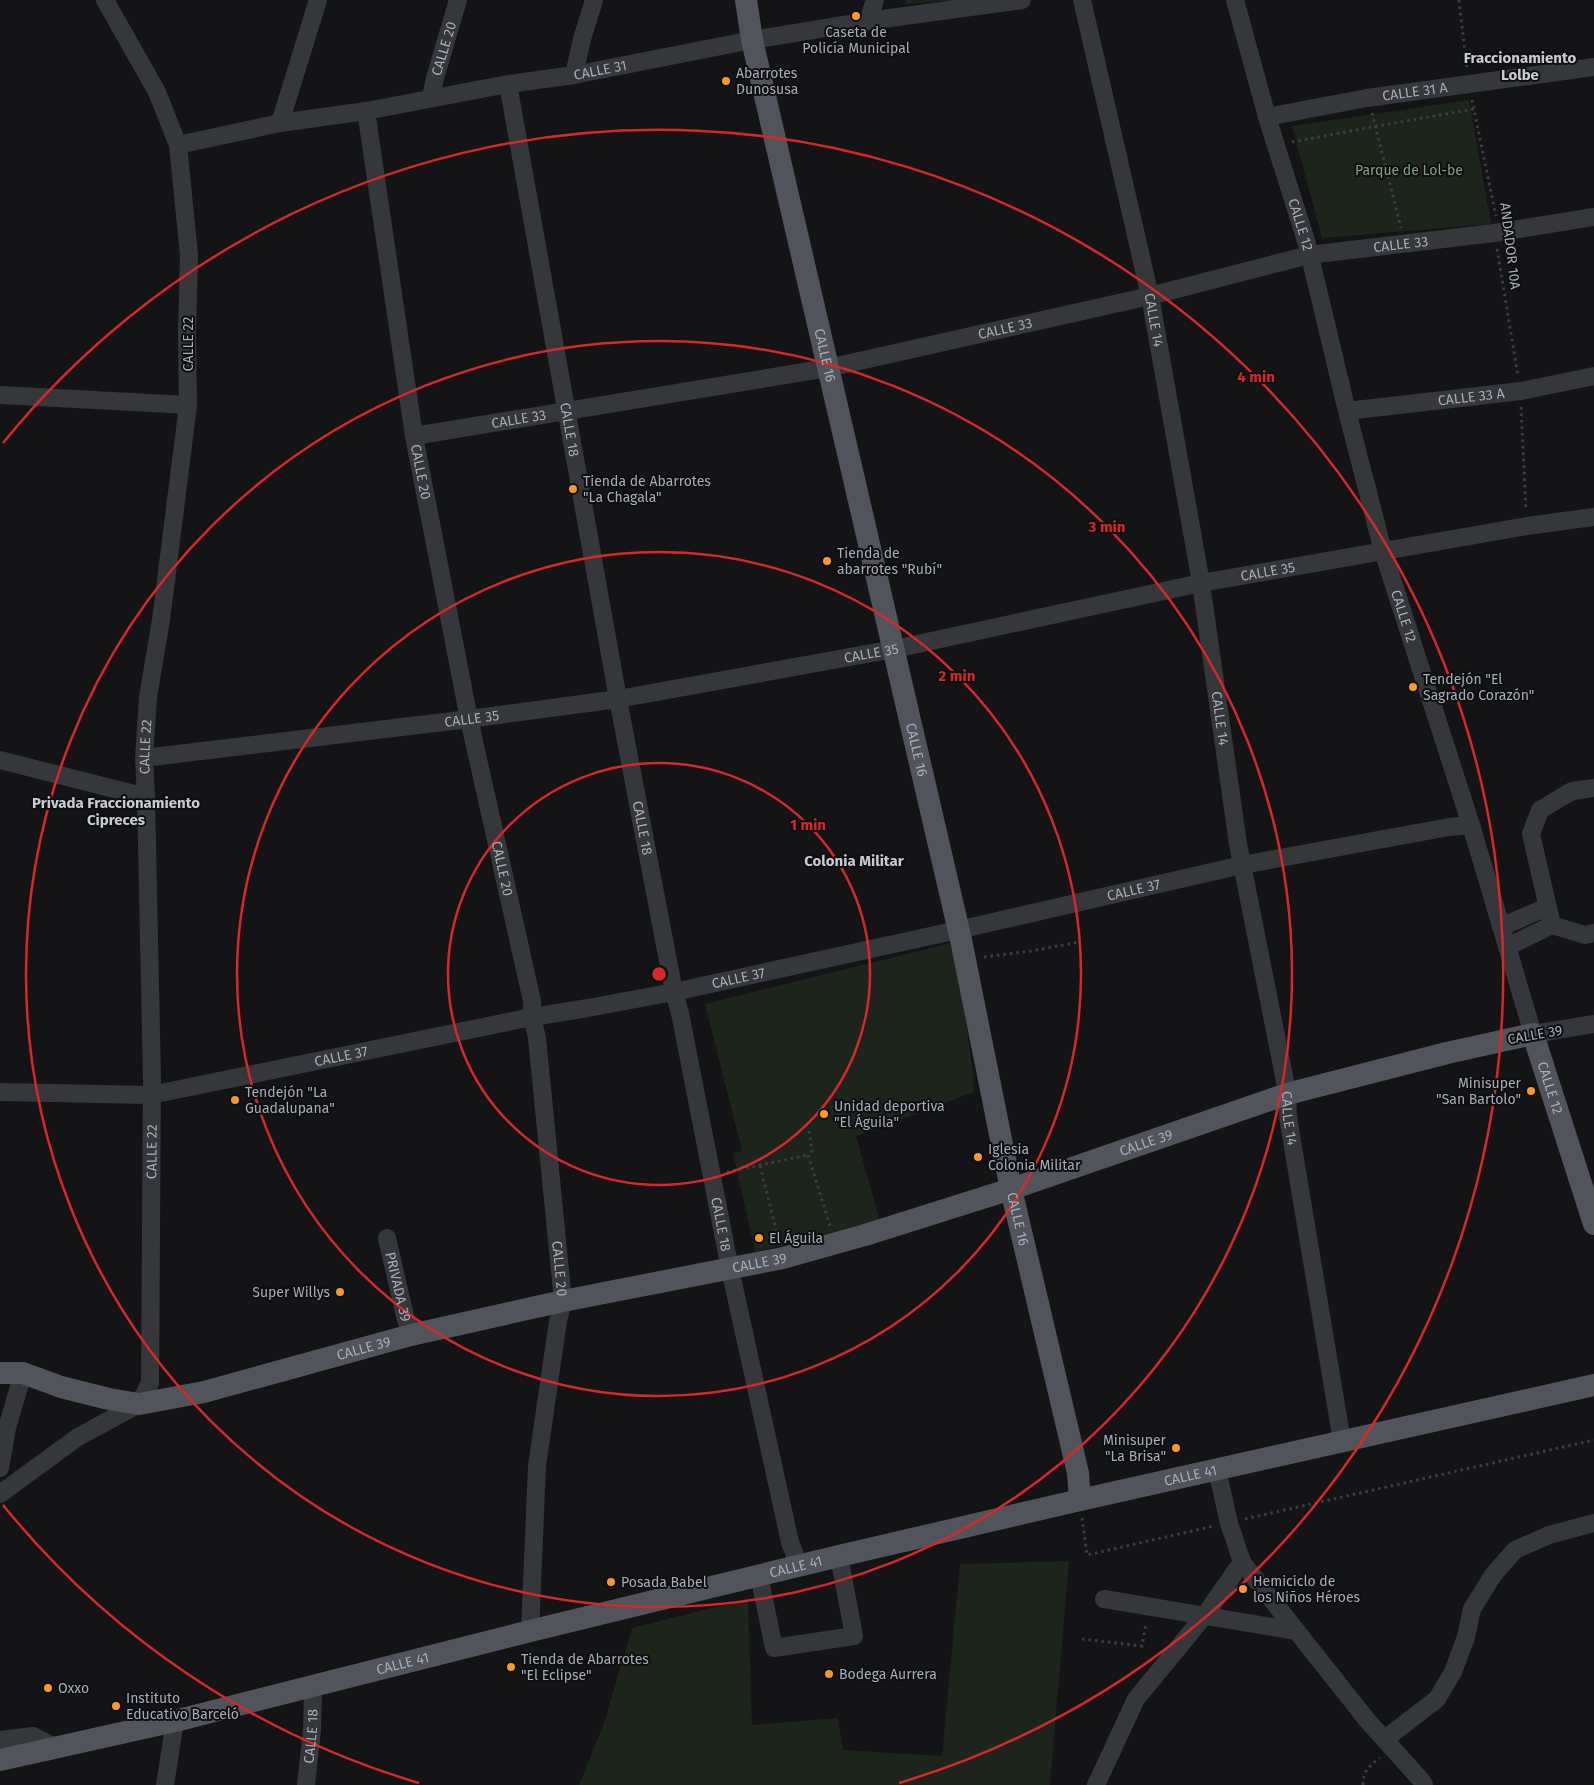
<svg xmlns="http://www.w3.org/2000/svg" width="1594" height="1785" font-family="'Fira Sans',sans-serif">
<rect width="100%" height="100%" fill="#141416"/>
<g fill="#1c241c">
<polygon points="906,0 964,0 905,4"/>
<polygon points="1469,100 1491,224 1322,238 1292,126"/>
<polygon points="955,942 973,1073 974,1092 856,1136 880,1221 755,1252 733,1153 742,1151 705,1004"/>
<polygon points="1069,1561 1050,1785 579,1785 604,1723 632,1628 748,1599 752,1725 838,1718 843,1750 942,1756 960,1564"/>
</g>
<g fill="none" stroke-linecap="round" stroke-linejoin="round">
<g stroke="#3b3e42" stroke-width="3" stroke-dasharray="2.5 4" stroke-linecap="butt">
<polyline points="1459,0 1467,69"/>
<polyline points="1472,100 1496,216"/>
<polyline points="1372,113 1401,228"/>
<polyline points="1292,142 1377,126 1474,109"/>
<polyline points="1497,249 1518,376"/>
<polyline points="1521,407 1526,510"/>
<polyline points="984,957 1031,951 1079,942"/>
<polyline points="809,1131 812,1151 808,1155 830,1226"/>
<polyline points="760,1166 779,1241"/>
<polyline points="727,1172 808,1155"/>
<polyline points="1082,1518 1087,1555 1214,1526"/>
<polyline points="1245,1519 1594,1440"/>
<polyline points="1082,1639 1142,1646 1146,1623"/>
<path d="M1363 1785C1363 1771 1369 1766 1380 1758"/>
</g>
<g stroke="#35373b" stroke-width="18">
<path id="s1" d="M1082 0 1150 296 1201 583 1238 844 1284 1076 1287 1094 1288 1117 1342 1441"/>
<path id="s2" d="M1235 0 1267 117 1307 244 1347 411 1383 551 1471 825 1533 1034 1594 1024"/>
<polyline points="868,21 875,0"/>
<polyline points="574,75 582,39 594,0"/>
<path id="s3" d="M508 84 618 699 674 992 680 1013 730 1269 790 1542 799 1566"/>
<path id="s4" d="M431 98 435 78 458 0"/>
<path id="s5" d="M366 111 414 436 469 719 532 1001V1017L537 1038 563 1301 558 1321 537 1466 530 1631"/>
<path id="s6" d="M1267 117 1367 98 1594 67"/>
<polyline points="280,123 318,0"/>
<path id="s7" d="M178 145 280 123 366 111 508 84 574 75 752 40 868 21 1022 0"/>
<polyline points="0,395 188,405"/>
<path id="s8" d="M1347 411 1521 391 1594 376"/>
<path id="s9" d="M414 436 828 368 1150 296 1309 255 1494 233 1594 217"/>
<path id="s10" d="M144 758 469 719 618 699 894 649 1201 583 1527 526 1594 517"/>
<polyline points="0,760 146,797"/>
<polyline points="1552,925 1531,834 1540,810 1572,791 1594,788"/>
<polyline points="1501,927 1547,907"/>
<polyline points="1507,947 1552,925 1585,935 1594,933"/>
<path id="s11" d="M0 1092 151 1095 532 1017 588 1008 674 992 958 930 1242 865 1449 827 1471 825"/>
<path id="s12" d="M387 1238 405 1316 411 1335"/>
<polyline points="0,1468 7,1428 23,1373"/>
<polyline points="1217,1470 1229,1523 1242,1562 1367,1720 1421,1780 1424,1785"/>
<path id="s13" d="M0 1494 78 1437 139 1404 150 1383 152 1080 146 797 144 758 148 697 161 620 188 405 187 334 189 255 178 145 157 92 105 0"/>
<polyline points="759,1575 774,1648 854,1636 839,1556"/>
<polyline points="1104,1599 1296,1631"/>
<polyline points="1385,1739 1437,1699 1453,1672 1466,1637 1472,1609 1493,1575 1515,1550 1549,1535 1594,1523"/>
<polyline points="0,1740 33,1736 55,1747"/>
<polyline points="165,1785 175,1721"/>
<path id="s14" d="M306 1785 312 1730 313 1687"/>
<polyline points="1096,1785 1136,1699 1205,1615 1242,1562"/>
</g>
<g stroke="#51545a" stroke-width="22">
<path id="s15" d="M746 0 752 40 961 940 1011 1189 1078 1473 1080 1500"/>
<path id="s16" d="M0 1373H23L61 1387 109 1399 139 1404 204 1392 411 1335 563 1301 783 1258 865 1235 1011 1189 1287 1094 1447 1053 1533 1034 1594 1224"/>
<path id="s17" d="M0 1760 175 1721 530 1631 839 1556 1080 1500 1594 1385"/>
</g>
</g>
<g fill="none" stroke="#d62828" stroke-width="2.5">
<circle cx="659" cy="974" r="211"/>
<circle cx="659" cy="974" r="422"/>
<circle cx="659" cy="974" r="633"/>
<path d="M419 1783A844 844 0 0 1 3 1505M3 443A844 844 0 1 1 899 1783"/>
</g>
<g fill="#f89a2a" stroke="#0f0f11" stroke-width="2">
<circle cx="856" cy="16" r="5"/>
<circle cx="726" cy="81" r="5"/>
<circle cx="573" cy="489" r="5"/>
<circle cx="827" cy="561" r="5"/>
<circle cx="1413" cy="687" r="5"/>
<circle cx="1531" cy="1091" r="5"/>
<circle cx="235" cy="1100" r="5"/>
<circle cx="824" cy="1114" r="5"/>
<circle cx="978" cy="1157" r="5"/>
<circle cx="759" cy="1238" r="5"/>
<circle cx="340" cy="1292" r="5"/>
<circle cx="1176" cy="1448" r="5"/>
<circle cx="611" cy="1582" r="5"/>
<circle cx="1243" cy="1589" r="5"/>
<circle cx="511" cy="1667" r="5"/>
<circle cx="829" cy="1674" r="5"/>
<circle cx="48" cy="1688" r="5"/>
<circle cx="116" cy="1706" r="5"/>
</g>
<g text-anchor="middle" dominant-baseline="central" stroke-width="4" stroke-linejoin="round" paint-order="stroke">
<g font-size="14" fill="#a5adb7" stroke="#0f0f11" text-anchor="start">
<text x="856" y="32" text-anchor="middle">Caseta de<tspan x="856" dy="16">Policía Municipal</tspan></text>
<text x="736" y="73">Abarrotes<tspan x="736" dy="16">Dunosusa</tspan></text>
<text x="583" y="481">Tienda de Abarrotes<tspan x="583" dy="16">"La Chagala"</tspan></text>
<text x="837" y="553">Tienda de<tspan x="837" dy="16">abarrotes "Rubí"</tspan></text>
<text x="1423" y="679">Tendejón "El<tspan x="1423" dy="16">Sagrado Corazón"</tspan></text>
<text x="1521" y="1083" text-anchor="end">Minisuper<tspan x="1521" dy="16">"San Bartolo"</tspan></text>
<text x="245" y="1092">Tendejón "La<tspan x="245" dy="16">Guadalupana"</tspan></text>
<text x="834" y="1106">Unidad deportiva<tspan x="834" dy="16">"El Águila"</tspan></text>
<text x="988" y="1149">Iglesia<tspan x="988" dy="16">Colonia Militar</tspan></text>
<text x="769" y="1238">El Águila</text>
<text x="330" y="1292" text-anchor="end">Super Willys</text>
<text x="1166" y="1440" text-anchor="end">Minisuper<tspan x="1166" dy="16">"La Brisa"</tspan></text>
<text x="1253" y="1581">Hemiciclo de<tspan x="1253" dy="16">los Niños Héroes</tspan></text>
<text x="621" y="1582">Posada Babel</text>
<text x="521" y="1659">Tienda de Abarrotes<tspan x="521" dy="16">"El Eclipse"</tspan></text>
<text x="839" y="1674">Bodega Aurrera</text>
<text x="58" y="1688">Oxxo</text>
<text x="126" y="1698">Instituto<tspan x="126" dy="16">Educativo Barceló</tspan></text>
</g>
<g font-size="14" fill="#a5adb7" stroke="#0f0f11">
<text stroke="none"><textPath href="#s4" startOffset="51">CALLE 20</textPath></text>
<text stroke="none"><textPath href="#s7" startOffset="429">CALLE 31</textPath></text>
<text stroke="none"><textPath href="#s6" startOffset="150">CALLE 31 A</textPath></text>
<text stroke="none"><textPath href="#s2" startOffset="234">CALLE 12</textPath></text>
<text stroke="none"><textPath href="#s9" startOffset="1006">CALLE 33</textPath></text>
<text transform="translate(1510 246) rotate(83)">ANDADOR 10A</text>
<text stroke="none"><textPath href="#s1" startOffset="328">CALLE 14</textPath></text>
<text stroke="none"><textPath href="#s9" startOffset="601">CALLE 33</textPath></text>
<text transform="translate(188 344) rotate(-90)">CALLE 22</text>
<text stroke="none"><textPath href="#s15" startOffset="364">CALLE 16</textPath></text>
<text stroke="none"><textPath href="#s8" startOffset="125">CALLE 33 A</textPath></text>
<text stroke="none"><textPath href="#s9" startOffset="106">CALLE 33</textPath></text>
<text stroke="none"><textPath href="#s3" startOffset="351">CALLE 18</textPath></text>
<text stroke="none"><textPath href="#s5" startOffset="365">CALLE 20</textPath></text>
<text stroke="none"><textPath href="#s10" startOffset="1140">CALLE 35</textPath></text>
<text stroke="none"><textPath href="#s2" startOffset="639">CALLE 12</textPath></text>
<text stroke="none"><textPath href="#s10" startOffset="735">CALLE 35</textPath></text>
<text stroke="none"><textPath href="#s10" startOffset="330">CALLE 35</textPath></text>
<text stroke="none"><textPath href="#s1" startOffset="732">CALLE 14</textPath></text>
<text stroke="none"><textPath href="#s13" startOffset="826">CALLE 22</textPath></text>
<text stroke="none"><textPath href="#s15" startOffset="769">CALLE 16</textPath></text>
<text stroke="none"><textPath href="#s3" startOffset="756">CALLE 18</textPath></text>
<text stroke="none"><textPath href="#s5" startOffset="770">CALLE 20</textPath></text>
<text stroke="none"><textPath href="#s11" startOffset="1155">CALLE 37</textPath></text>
<text stroke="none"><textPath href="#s11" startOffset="750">CALLE 37</textPath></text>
<text transform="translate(1535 1035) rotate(-10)">CALLE 39</text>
<text stroke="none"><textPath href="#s11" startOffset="345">CALLE 37</textPath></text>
<text stroke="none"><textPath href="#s16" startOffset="1644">CALLE 12</textPath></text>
<text stroke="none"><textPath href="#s1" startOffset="1138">CALLE 14</textPath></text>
<text stroke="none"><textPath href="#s16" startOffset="1185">CALLE 39</textPath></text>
<text stroke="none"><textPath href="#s13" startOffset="421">CALLE 22</textPath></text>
<text stroke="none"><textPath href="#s15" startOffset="1249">CALLE 16</textPath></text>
<text stroke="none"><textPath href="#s3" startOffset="1160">CALLE 18</textPath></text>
<text stroke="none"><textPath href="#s16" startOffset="780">CALLE 39</textPath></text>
<text stroke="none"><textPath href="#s5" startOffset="1175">CALLE 20</textPath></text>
<text stroke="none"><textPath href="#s12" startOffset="50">PRIVADA 39</textPath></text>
<text stroke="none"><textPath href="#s16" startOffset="375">CALLE 39</textPath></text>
<text stroke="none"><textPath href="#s17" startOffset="1224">CALLE 41</textPath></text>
<text stroke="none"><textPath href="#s17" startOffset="819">CALLE 41</textPath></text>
<text stroke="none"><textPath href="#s17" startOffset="414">CALLE 41</textPath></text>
<text stroke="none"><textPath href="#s14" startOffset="49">CALLE 18</textPath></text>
</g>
<g font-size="14" fill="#7ea37c" stroke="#0f0f11">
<text x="1409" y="170">Parque de Lol-be</text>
</g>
<g font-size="15" font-weight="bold" fill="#c7cbd3" stroke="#0f0f11">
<text x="1520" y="58">Fraccionamiento<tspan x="1520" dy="17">Lolbe</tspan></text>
<text x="116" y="803">Privada Fraccionamiento<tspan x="116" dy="17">Cipreces</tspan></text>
<text x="854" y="861">Colonia Militar</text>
</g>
</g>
<circle cx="659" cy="974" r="8" fill="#d62828" stroke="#0f0f11" stroke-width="2.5"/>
<g font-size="15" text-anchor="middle" font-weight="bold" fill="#d62828" stroke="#0f0f11" stroke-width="4" stroke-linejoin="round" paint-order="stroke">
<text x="1256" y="382">4 min</text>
<text x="1107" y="532">3 min</text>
<text x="957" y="681">2 min</text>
<text x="808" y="830">1 min</text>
</g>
</svg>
